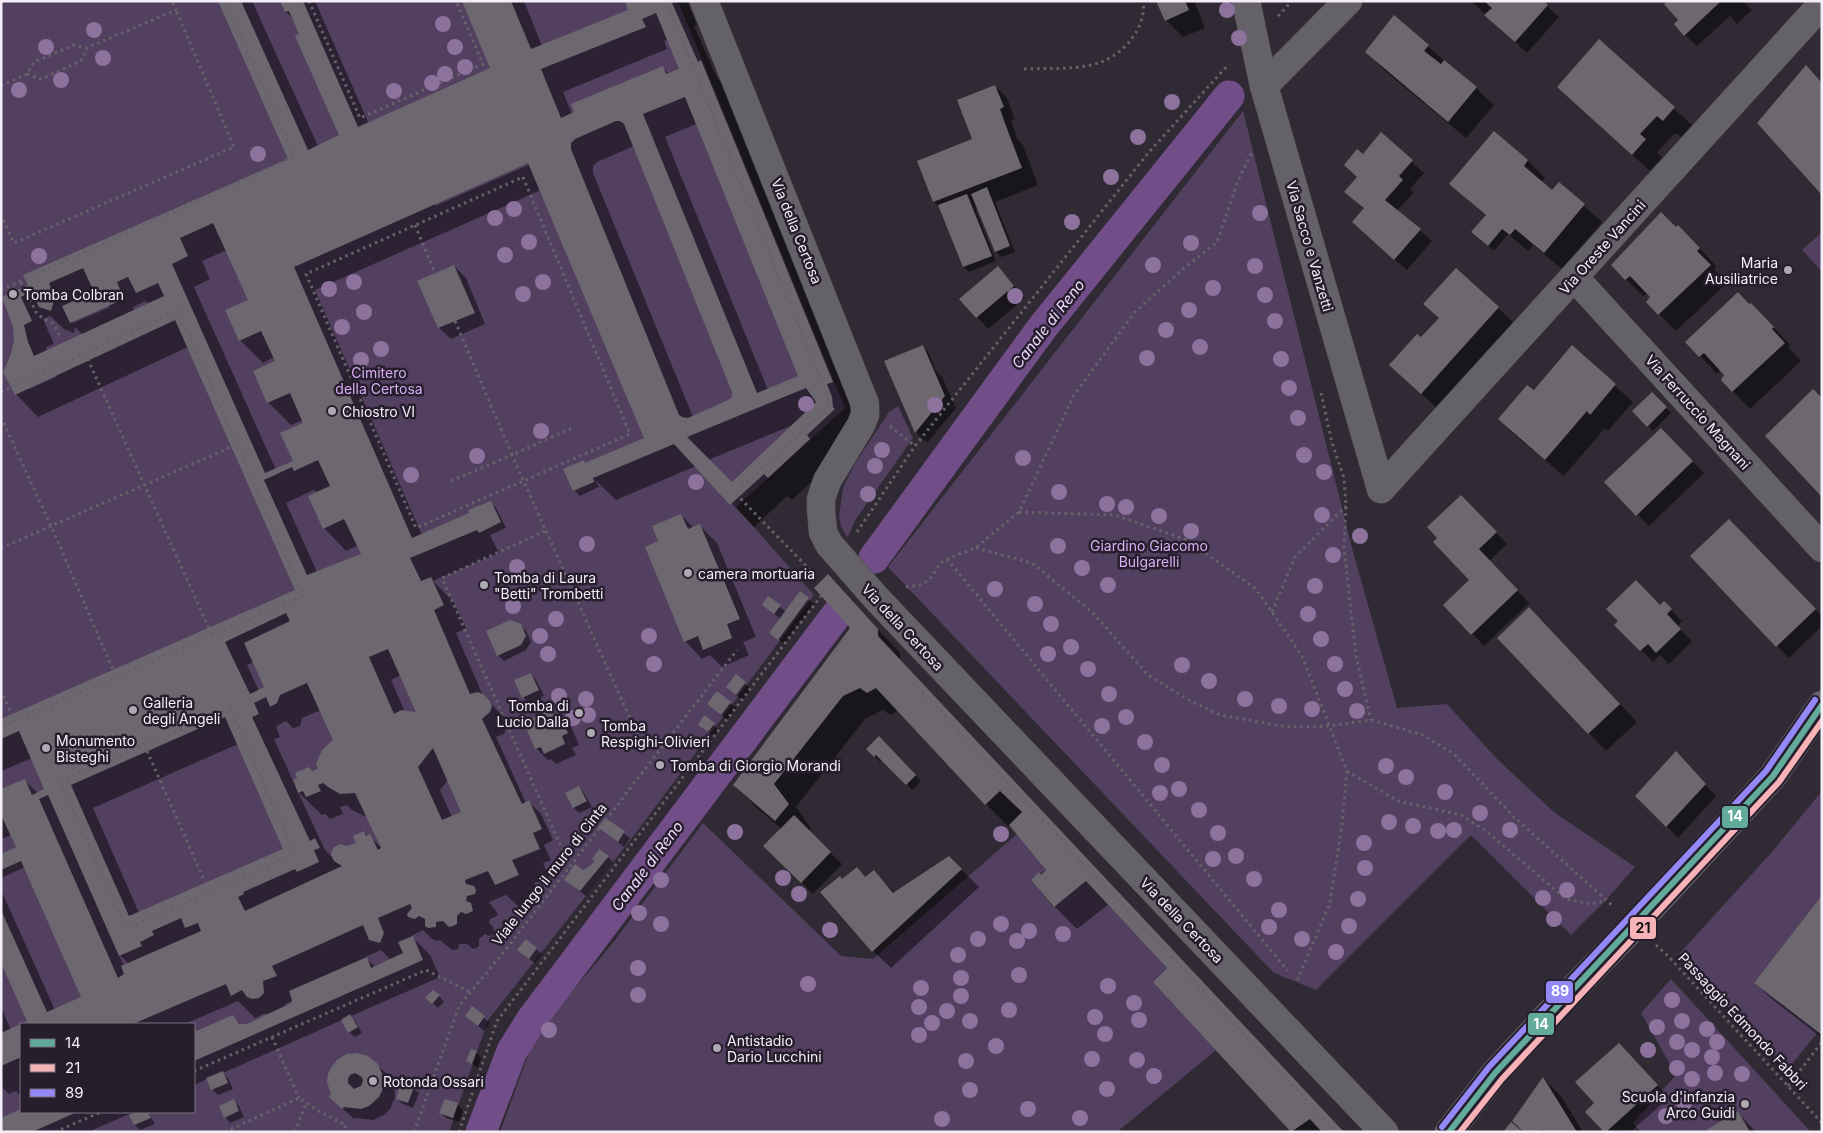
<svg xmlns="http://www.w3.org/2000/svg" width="1823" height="1133" font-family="Inter,sans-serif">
<rect width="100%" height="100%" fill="#302a34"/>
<g fill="#534060" fill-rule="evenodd">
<path d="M1 1H678L845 408 736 507 814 595 635 834 488 1020 449 1132H1ZM21 1024H194V1112H21Z"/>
<polygon points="1243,111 1352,548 1397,708 1447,704 1498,760 1555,813 1635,867 1606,900 1571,935 1471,835 1316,990 1274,973 888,567"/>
<polygon points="1822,232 1822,272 1802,250"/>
<polygon points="898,406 913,438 856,519 847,538 841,526 839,516 843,488 854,465 889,412"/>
<polygon points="1822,791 1822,895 1754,983 1818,1032 1787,1070 1679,954 1771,853"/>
<polygon points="703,823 841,956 873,959 1017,834 1046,870 1031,880 1053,907 1086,881 1167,968 1153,982 1216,1050 1117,1132 500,1132 535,1036 612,944"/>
<polygon points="1671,979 1811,1132 1750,1132 1738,1111 1703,1132 1641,1132 1633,1123 1676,1075 1641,1013"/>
</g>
<g fill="#0007" fill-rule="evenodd">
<path d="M220 1H252L318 146 341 136 301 34 295 20 286 12 281 1H315L369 124 492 69 464 1H524L542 46 630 10 626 1H687L697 25 694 26 717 78 723 84 855 405 849 406 854 421 832 462 792 500 787 496 754 527 696 466 616 500 595 480 599 487 580 496 574 490 583 461 586 464 646 439 541 190 315 290 422 535 469 514 490 502 496 508 506 528 490 535 499 553 433 581 453 601 466 628 456 633 483 696 506 719 508 724 504 734 496 737 526 803 529 802 541 814 553 840 544 845 551 860 543 863 549 877 534 883 541 897 519 907 506 895 489 902 498 914 497 916 490 919 489 923 493 927 495 934 489 936 485 934 479 939V946L476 948 473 949 467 944H459L458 949 452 950 440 940 438 941 432 939 423 930 411 936 430 955 440 977 351 1016 356 1022 362 1033 355 1037 349 1032 342 1020 223 1073 228 1078 233 1089 218 1095 212 1089 208 1079 194 1085V1034L233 1017 241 1025H247L268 1015 265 1013 255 1018 238 1001 185 1024H23L30 1021 1 960V890L55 1010 83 998 25 867 1 878V855L17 848 11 835 1 839V791L25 781 38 793 46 790 32 758 1 771V720L297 591 188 347 38 417 16 394 13 354 15 340V327L3 298 290 159ZM668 40 681 70 669 74 663 68 572 114 563 92 667 49 664 41ZM696 124 800 376 768 390 665 137ZM634 146 733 392V397L729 401 693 417 593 173V166L597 162ZM534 159 535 162 435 206V203ZM227 250 249 300 240 340 263 363 274 357 277 361 268 402 291 425 303 420 305 424 294 462 276 470 194 287 210 279 202 261ZM146 301 149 304 135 311 133 307ZM108 305 110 307 73 323 72 321ZM50 316 64 329 74 333 75 327 83 335 47 351 46 347 54 344 43 319ZM55 375 56 377 29 389V387ZM793 425 732 484 708 460ZM314 490 318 493 324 528 346 551 358 545 364 555 317 572 286 503ZM254 662 266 688 259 691 247 665ZM401 675 418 714 405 712 391 680ZM321 710 334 740 319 770 293 781 274 739 280 737 276 726 286 721 293 728 300 726 302 718ZM238 744 285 849 139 913 93 808ZM448 780 463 813 452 817 440 790ZM298 792 322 815 325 814 330 819 343 814 340 807 347 805 352 810 364 816H367L383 849 364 832 358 843 347 848 334 849 332 857 325 850ZM381 950 391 960 375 967 365 957ZM119 955H120L129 964 124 966ZM293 1001 292 1004 286 1007 285 1004Z"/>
<polygon points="1158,1 1194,1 1205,28 1183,37 1166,20"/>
<polygon points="1471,1 1542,1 1559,17 1527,53"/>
<polygon points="1669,1 1743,1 1752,10 1737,24 1730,16 1697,46 1685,35 1680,20"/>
<polygon points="1394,17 1476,88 1494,105 1466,138 1384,70 1367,52"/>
<polygon points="1599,41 1692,125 1681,137 1675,133 1657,152 1662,158 1650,171 1558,87"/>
<polygon points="995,86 1007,98 1015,119 1011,120 1017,139 1023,145 1038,185 995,202 1015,252 1001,257 996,252 979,209 976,210 996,261 969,272 964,267 941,208 934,202 919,161 974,140"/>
<polygon points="1494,133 1528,161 1545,178 1541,183 1552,192 1559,184 1602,222 1562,269 1533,245 1528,251 1508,234 1494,251 1478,238 1486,216 1451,184"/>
<polygon points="1381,134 1424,173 1410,189 1414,192 1397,211 1432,241 1407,270 1365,234 1365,209 1346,192 1358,178 1363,155"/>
<polygon points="1676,229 1696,244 1716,266 1714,269 1727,283 1676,331 1659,314 1652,297 1648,293 1643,296 1626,279"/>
<polygon points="454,266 466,278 485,324 451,339 439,328 419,281"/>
<polygon points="998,268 1025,298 988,329 961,299"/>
<polygon points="1750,305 1769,322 1790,345 1788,347 1801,361 1750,409 1722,380 1726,375 1721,370 1717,374 1687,342"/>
<polygon points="1498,308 1516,325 1439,410 1391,365 1421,339"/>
<polygon points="923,346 928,352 936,371 942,377 956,408 927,443 916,432 886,362"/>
<polygon points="1572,347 1633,402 1608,431 1605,428 1564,476 1517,437 1499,419 1534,392"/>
<polygon points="1652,394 1671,413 1653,431 1634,411"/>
<polygon points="1661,430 1704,473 1649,526 1606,482"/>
<polygon points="1461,496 1507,544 1489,561 1529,603 1484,646 1445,605 1471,580 1439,538"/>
<polygon points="681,515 694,528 700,526 717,543 756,637 743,642 749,655 722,667 710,655 702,659 685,641 660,542"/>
<polygon points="1762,553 1822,616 1822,626 1789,658 1759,627"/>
<polygon points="828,576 900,653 900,660 1344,1132 1292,1132 1155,982 1169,968 1109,904 1077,929 1055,907 1032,880 1042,877 1048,870 1011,824 1008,826 986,804 899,710 890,715 883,710 865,719 796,807 811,828 808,831 842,864 813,894 765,846 782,829 757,808 734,785 852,628"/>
<polygon points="800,593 814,604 784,644 771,633 781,619 769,610 769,598 786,612"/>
<polygon points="1664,603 1682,621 1677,626 1692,641 1669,664 1660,655 1653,662 1616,624 1660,606"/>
<polygon points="520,625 526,631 531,642 526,650 504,661 498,655"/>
<polygon points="1546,626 1637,722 1606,751 1498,638"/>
<polygon points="531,674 536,680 544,696 529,703 523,697"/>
<polygon points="736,676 751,689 742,700 727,687"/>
<polygon points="717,693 736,708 727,720 709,704"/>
<polygon points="551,711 557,717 559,715 571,727 579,745 572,748 576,755 556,764 551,759 548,760 537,749 527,729 533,726"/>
<polygon points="705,717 719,730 714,737 699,725"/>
<polygon points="879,738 921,781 912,790 882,759 880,762 868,749"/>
<polygon points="1687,765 1716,796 1678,838 1637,796"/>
<polygon points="579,787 584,793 592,807 579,813 574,808 567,793"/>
<polygon points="605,820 630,838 624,847 600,827"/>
<polygon points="608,857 613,862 586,896 566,880 591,867 596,861"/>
<polygon points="949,857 979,887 891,968 873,951 857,869 866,878 874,872 895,893"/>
<polygon points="1822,897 1822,1038 1773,1000 1755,983"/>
<polygon points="526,941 542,954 535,963 525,956"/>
<polygon points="439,996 444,1002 438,1008 427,998"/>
<polygon points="1,1007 11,1030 21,1025 21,1094 19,1094 16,1091 9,1094 1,1086"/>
<polygon points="472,1008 490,1023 484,1031 472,1021"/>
<polygon points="476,1052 481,1058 478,1068 468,1061"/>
<polygon points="356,1054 377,1065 390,1077 394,1085 395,1097 390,1109 384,1115 373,1120 356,1118 354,1119 330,1097"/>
<polygon points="1631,1056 1669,1098 1630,1132 1606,1132"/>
<polygon points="1544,1079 1561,1096 1583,1132 1525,1132"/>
<polygon points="413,1088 419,1093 413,1108 403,1104 397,1099"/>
<polygon points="233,1101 239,1106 244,1117 230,1123 225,1117"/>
<polygon points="457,1104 463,1110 459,1122 446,1118 441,1112"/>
<polygon points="21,1110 21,1112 134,1112 88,1132 1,1132 1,1119"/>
<polygon points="141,1112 148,1112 155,1124 140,1130 135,1125 131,1116"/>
<polygon points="1738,1113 1756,1132 1705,1132"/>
</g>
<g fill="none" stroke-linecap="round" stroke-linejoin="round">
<g stroke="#724e88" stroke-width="31">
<polyline points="874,558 1042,328 1229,96"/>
<polyline points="481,1132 512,1051 532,1019 837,614"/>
</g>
</g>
<g fill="#6d6870" fill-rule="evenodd">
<path d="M218 1H241L308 150 339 135 295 36 299 34 289 11 285 12 280 1H303L358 127 490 68 462 1H511L531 49 628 10 625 1H677L672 3 698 62 701 60 833 382 827 384 832 397 833 407 835 409 807 435 810 439 768 478 764 474 730 505 674 444 593 478 594 482 573 491 563 469 584 460 585 463 644 438 528 163 294 267 412 538 469 513 468 510 491 501 501 522 479 533 477 530 410 558 421 581 431 577 444 605 434 610 470 694 478 692 484 695 489 700 492 706 490 712 482 719 522 804 529 800 542 829 533 833 540 849 512 860 519 875 495 885 488 871 465 880 466 884 474 886 476 890 475 894 467 896 466 901 471 903 473 911 466 914 461 912 457 916V924L453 926 449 927 443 921 436 922V927L428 928 425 926V919L419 916 415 919 408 917 407 914 412 908 410 904 378 918 384 933 380 943 369 940 363 925 272 966 277 976 263 981 264 993 259 998 252 999 247 997 242 990 231 996 226 984 133 1024H21V1057L1 1066V1033L27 1021 1 963V910L47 1012 81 997 21 861 1 870V854L16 847 1 815V789L25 779 32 795 44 789 19 731 1 739V719L295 590 175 320 15 395 3 372 11 354 14 340 13 327 2 297 28 285 23 275 288 159ZM656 13 679 69 666 74 663 66 571 104 574 112 561 118 541 69 646 27 642 19ZM685 97 798 376 757 393 643 114ZM616 121H620L624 124 732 392V397L728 400 688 418 682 417 679 415 571 149V143L575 139ZM213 223 248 300 225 310 239 341 261 331 275 361 253 371 267 403 290 393 303 423 280 433 293 461 265 473 172 264 188 256 180 238ZM83 268 94 292 62 306 70 323 124 299 117 282 128 277 136 293 158 283 164 296 34 356 28 342 24 325 32 321 21 297 32 292 39 307 51 311 55 297 49 283ZM806 388 816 402 732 482 687 437ZM318 460 330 486 308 496 323 529 344 519 361 554 307 575 264 480 292 467 294 471ZM286 613 290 621 244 643 264 687 250 694 225 642ZM388 649 416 712 401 710 394 714 369 657ZM307 683 333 740 322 750 316 764 318 769 312 771 309 767 295 773 297 778 293 780 298 793 303 791 306 797 321 791 318 785 323 783 328 787 340 794 355 793 381 848 378 850 370 834 366 836 364 831 353 836 356 843 347 846 340 844 333 848 331 855 334 861 342 866 245 911 238 897 244 894 243 892 295 869 297 872 319 862 314 850 320 848 315 838 310 841 252 717 259 714 254 703 266 697 270 707 277 703 280 695ZM225 717 283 849 129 916 71 785ZM433 748 461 812 442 820 418 767ZM48 795 119 956 142 946 140 942 154 935 152 931 181 918 185 928 198 923 201 931 121 966 124 974 118 978 39 799Z"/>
<polygon points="1156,1 1185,1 1189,10 1165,21"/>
<polygon points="1484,1 1544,1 1548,5 1515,42 1484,15 1492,8"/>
<polygon points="1668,1 1721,1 1684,36 1674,24 1678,20 1664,4"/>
<polygon points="1394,15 1429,45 1424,51 1441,64 1444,60 1477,87 1448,122 1365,52"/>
<polygon points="1599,39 1675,107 1663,121 1657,116 1640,134 1646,139 1632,155 1557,87"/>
<polygon points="1806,65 1822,83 1822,195 1757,123"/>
<polygon points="995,85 1004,107 1000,109 1006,126 1022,168 933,202 917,161 972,139 957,100"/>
<polygon points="1494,131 1528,160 1524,166 1552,190 1559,182 1585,204 1544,253 1515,229 1510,235 1502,229 1488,246 1471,232 1486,215 1449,184"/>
<polygon points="1381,132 1413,160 1399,176 1403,180 1385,200 1421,229 1394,260 1352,222 1364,208 1344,192 1357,177 1344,165 1357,149 1363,154"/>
<polygon points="987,187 1010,246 995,252 971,194"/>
<polygon points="967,194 992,256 963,267 938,205"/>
<polygon points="1661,212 1676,227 1678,225 1700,248 1697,251 1711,265 1658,315 1646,302 1650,297 1630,276 1625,280 1611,265"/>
<polygon points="454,265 475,313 438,328 417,281"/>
<polygon points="998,266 1014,286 976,318 959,299"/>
<polygon points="1456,268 1499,307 1421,394 1389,365 1417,334 1421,337 1439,318 1423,304"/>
<polygon points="1738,292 1749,304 1751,303 1774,327 1772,329 1785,343 1732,392 1721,380 1724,375 1704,353 1699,357 1685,342"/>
<polygon points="923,345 945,396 915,433 884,361"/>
<polygon points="1572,345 1616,384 1590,415 1587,411 1545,460 1498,419 1527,385 1534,390"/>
<polygon points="1813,389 1822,398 1822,497 1765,436"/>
<polygon points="1652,392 1667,407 1647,427 1632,411"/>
<polygon points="1661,428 1693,461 1636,516 1604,482"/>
<polygon points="1461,495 1497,532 1479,549 1518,590 1471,635 1443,605 1469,580 1433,542 1437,538 1427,527"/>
<polygon points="681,514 688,529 700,524 740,619 727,624 732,638 703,650 698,636 684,642 645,547 658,541 652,526"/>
<polygon points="1729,519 1816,609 1776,647 1690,556"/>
<polygon points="828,574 878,629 878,636 1344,1132 1322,1132 1310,1119 1291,1132 1153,982 1167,968 1086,881 1054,907 1031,880 1039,872 1041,875 1046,870 1009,825 1022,812 1000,791 985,805 876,688 867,693 860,688 843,696 774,784 789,804 775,821 733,785 850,628 814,588"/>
<polygon points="1636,580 1660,605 1664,601 1672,609 1667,614 1681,629 1656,653 1648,644 1640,651 1614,625 1618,621 1606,609"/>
<polygon points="800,591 809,598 778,640 769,633"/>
<polygon points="768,596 781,605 774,614 762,605"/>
<polygon points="1529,607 1620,704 1588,734 1497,638"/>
<polygon points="510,620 521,624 526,636 521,645 497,656 486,631"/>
<polygon points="531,673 539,690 522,698 514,680"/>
<polygon points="736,674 746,682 736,695 726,687"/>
<polygon points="717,691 731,702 721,715 707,704"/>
<polygon points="551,709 555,716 559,714 568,733 562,736 565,744 544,754 541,747 535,749 526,728 531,726 529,720"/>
<polygon points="704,715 715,723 708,732 698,725"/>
<polygon points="879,736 916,775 906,785 876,755 874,757 866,749"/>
<polygon points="1676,751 1706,784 1666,827 1635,796"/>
<polygon points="579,786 587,801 573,808 565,793"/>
<polygon points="794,815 831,852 801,883 763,846"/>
<polygon points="605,818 625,831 618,842 598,827"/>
<polygon points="599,849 609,856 580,891 564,880 575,864 583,870 590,866 595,861 592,859"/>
<polygon points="949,856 962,869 872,952 820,892 840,876 842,879 857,867 865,877 874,870 893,893"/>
<polygon points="1822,895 1822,1035 1754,983"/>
<polygon points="413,936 423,960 194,1061 194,1032 233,1015 239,1024 247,1024 291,1003 292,1000 289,991 367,957 371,968 403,953 398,942"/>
<polygon points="526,939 537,948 529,959 517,950"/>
<polygon points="433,990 440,995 432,1004 425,998"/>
<polygon points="472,1006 485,1016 478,1026 465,1016"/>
<polygon points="350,1014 358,1027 348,1033 341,1020"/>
<polygon points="1619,1043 1658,1085 1606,1132 1604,1132 1585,1112 1594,1103 1575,1082"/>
<polygon points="471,1049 477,1051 472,1064 466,1061"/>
<path d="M356 1053 368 1056 378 1064 383 1076V1089L379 1097 369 1106 361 1109 344 1107 342 1109 328 1096 331 1095 327 1082 328 1074 332 1066 338 1059 347 1054ZM355 1073 362 1077 363 1081 361 1086 354 1089 348 1083V1079L350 1075Z"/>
<polygon points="223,1071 228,1083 211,1090 206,1078"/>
<polygon points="1543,1077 1577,1132 1544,1132 1543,1130 1540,1132 1524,1132 1512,1121"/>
<polygon points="401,1083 414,1087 408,1103 396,1099"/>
<polygon points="234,1099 239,1111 224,1118 219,1106"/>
<polygon points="445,1099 458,1103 453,1118 439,1113"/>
<polygon points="21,1109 21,1112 77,1112 32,1132 1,1132 1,1118"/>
<polygon points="1738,1111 1750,1132 1703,1132"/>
<polygon points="138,1112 148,1112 151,1118 134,1125 129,1115"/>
<polygon points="1511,1122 1523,1132 1503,1132"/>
</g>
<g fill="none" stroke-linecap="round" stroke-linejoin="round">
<defs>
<g id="minor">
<polyline points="704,1 865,404 865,415 861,425 827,481 821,499 821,509 823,532 829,544 877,599 1384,1132"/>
<polyline points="1246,1 1264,86 1381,489"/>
<polyline points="1264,86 1348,1"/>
<polyline points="1574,277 1822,548"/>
<polyline points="1381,489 1822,4"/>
</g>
<polyline id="major" points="1449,1132 1495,1073 1557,1006 1635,925 1773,776 1822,705"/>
</defs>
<use href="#minor" stroke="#4d484f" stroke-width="29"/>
<use href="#major" stroke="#4d484f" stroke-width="29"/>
<g stroke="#66626a" stroke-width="3" stroke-dasharray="2.5 4" stroke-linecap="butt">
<polyline points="309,1 360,118 483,64 456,1"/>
<polyline points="666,1 827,395 828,406 820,415 735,493 816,576"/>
<polyline points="1278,16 1292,1"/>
<path d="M1024 69C1067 67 1108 75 1135 34 1141 25 1145 11 1143 1"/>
<polyline points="27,74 41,79 81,61 87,48"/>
<polyline points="1,86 27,74 34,62 74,45 87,48 176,10 172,1"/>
<polygon points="523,177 630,434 416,528 306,274"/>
<polyline points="1,214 14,243 234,147 176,10"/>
<polyline points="415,225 435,273"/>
<polyline points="21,282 36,312 42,318 54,324 59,335"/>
<polyline points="1,290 294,157 226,1"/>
<polyline points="455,321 512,455 574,427"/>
<polyline points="85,353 212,635"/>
<polyline points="1,392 178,310 303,596 1,727"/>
<polyline points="1321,393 1332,443 1344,478 1346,506 1344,548 1356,656 1371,720"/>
<polyline points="1,417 51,526 113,670"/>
<polyline points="890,426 915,446"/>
<polyline points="451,481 512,455 637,734"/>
<polyline points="1019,512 1115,515 1187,540 1256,589 1302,656 1347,771 1342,824 1330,903 1297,981"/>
<polyline points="545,531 442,578 570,867"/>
<polyline points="857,532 915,446 1149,152 1229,64"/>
<polyline points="1,548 231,447"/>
<polyline points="976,548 1032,563 1092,612 1148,675 1189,700 1220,715 1288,727 1330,726 1371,720 1423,735 1454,754 1514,817 1614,907"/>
<polyline points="947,559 1288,971"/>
<polyline points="906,587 920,585 929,580 941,563 947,559 975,548 1019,512 1074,395 1135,312 1183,269 1217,242 1238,181 1252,152"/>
<polyline points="1272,612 1295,557 1346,506"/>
<polyline points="913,682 1336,1132"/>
<polyline points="1,690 14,721"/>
<polygon points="230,708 295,854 126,929 60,781"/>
<polyline points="147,751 205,882"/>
<polyline points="1347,771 1398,801 1461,815 1486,831 1566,899 1591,904 1605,901"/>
<polyline points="1656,945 1668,956 1822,1123"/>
<polyline points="272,1037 299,1098"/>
<polyline points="194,1071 426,970 470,992"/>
<polyline points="1788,1086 1822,1042"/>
<polyline points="55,1132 101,1112"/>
<polyline points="225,1132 299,1098 320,1112 346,1125 343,1132"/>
<polyline points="295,1132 306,1103"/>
<polyline points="414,1132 459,1006 507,948 737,650"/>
<polyline points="459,1132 497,1021 821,596"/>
</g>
<use href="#minor" stroke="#656168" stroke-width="28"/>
<use href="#major" stroke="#67616b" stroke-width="28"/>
<defs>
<polyline id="bus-1" points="1449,1132 1495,1073 1773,776 1822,705"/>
<polyline id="bus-2" points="1460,1132 1502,1079 1779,782 1822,721"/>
<polyline id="bus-3" points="1442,1127 1489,1067 1766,771 1815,700"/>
</defs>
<use href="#bus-1" stroke="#271e2d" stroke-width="10"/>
<use href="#bus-2" stroke="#271e2d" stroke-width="10"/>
<use href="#bus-3" stroke="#271e2d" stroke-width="10"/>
<use href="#bus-1" stroke="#62aa9a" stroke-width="6"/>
<use href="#bus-2" stroke="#f6b2b6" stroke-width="6"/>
<use href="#bus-3" stroke="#9488f6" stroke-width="6"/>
</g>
<g fill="#8c729d">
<circle cx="1227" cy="10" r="8"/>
<circle cx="443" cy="24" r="8"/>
<circle cx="94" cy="30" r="8"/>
<circle cx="1239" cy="38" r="8"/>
<circle cx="46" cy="47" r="8"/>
<circle cx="455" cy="47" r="8"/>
<circle cx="103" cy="58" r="8"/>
<circle cx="465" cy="67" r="8"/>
<circle cx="445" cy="74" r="8"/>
<circle cx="61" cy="80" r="8"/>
<circle cx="432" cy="83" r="8"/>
<circle cx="19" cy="90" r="8"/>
<circle cx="394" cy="91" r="8"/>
<circle cx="1172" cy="102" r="8"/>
<circle cx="1138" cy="137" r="8"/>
<circle cx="258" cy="154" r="8"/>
<circle cx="1111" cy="177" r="8"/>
<circle cx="514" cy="209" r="8"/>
<circle cx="1260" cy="213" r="8"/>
<circle cx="495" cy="218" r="8"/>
<circle cx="1072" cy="222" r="8"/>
<circle cx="529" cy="242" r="8"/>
<circle cx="1191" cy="243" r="8"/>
<circle cx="505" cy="255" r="8"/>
<circle cx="39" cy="256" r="8"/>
<circle cx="1153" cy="265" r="8"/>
<circle cx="1255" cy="266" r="8"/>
<circle cx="354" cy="282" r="8"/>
<circle cx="543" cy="282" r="8"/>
<circle cx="1213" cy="288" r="8"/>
<circle cx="329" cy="289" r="8"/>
<circle cx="523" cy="294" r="8"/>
<circle cx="1265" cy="295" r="8"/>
<circle cx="1015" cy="296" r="8"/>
<circle cx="1189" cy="310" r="8"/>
<circle cx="364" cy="312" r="8"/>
<circle cx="1275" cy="321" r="8"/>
<circle cx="342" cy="327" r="8"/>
<circle cx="1166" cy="330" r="8"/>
<circle cx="1200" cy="347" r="8"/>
<circle cx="381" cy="349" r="8"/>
<circle cx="1147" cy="358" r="8"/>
<circle cx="1281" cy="359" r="8"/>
<circle cx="361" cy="360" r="8"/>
<circle cx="1289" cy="388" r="8"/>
<circle cx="806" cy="404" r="8"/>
<circle cx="935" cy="405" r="8"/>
<circle cx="1298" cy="418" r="8"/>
<circle cx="541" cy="431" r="8"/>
<circle cx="882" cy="450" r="8"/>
<circle cx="1304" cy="455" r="8"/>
<circle cx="477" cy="456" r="8"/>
<circle cx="1023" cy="458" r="8"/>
<circle cx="875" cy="466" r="8"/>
<circle cx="1324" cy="472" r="8"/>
<circle cx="411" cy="475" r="8"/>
<circle cx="696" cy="482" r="8"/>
<circle cx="1059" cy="492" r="8"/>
<circle cx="868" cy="494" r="8"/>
<circle cx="1107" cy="504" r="8"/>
<circle cx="1126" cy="507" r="8"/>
<circle cx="1322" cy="515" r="8"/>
<circle cx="1159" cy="516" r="8"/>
<circle cx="1191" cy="531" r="8"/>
<circle cx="1360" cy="536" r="8"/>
<circle cx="587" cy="544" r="8"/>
<circle cx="1058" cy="546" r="8"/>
<circle cx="1333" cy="555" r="8"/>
<circle cx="517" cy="567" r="8"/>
<circle cx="1082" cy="568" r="8"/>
<circle cx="1108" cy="585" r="8"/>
<circle cx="1315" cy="586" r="8"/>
<circle cx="995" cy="589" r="8"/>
<circle cx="1035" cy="604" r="8"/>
<circle cx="513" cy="606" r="8"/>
<circle cx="1308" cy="614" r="8"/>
<circle cx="556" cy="619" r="8"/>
<circle cx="1051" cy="624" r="8"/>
<circle cx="540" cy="636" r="8"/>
<circle cx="649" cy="636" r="8"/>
<circle cx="1321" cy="639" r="8"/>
<circle cx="1071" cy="647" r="8"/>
<circle cx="548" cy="654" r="8"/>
<circle cx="1048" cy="654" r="8"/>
<circle cx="654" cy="664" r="8"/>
<circle cx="1335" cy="664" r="8"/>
<circle cx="1182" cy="665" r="8"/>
<circle cx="1088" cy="669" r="8"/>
<circle cx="1209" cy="681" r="8"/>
<circle cx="1345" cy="689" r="8"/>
<circle cx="1109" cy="694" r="8"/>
<circle cx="559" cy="696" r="8"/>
<circle cx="586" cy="699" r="8"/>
<circle cx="1245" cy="699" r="8"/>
<circle cx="1279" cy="706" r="8"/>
<circle cx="1312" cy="709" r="8"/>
<circle cx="1357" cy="711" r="8"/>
<circle cx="588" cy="715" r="8"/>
<circle cx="1126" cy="717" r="8"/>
<circle cx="573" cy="718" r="8"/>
<circle cx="1102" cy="726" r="8"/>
<circle cx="1145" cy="742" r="8"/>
<circle cx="1162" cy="765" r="8"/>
<circle cx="1386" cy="766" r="8"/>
<circle cx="1406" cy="777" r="8"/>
<circle cx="1179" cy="789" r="8"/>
<circle cx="1445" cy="792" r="8"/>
<circle cx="1160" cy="793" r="8"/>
<circle cx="1199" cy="810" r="8"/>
<circle cx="1480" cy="813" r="8"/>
<circle cx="1389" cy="822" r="8"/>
<circle cx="1413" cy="826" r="8"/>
<circle cx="1454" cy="830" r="8"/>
<circle cx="1510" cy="830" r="8"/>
<circle cx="1438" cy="831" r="8"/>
<circle cx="735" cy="832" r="8"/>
<circle cx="1218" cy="833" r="8"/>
<circle cx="1001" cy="834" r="8"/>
<circle cx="1364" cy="843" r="8"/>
<circle cx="1236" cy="856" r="8"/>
<circle cx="1213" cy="859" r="8"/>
<circle cx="1365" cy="868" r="8"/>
<circle cx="783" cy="878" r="8"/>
<circle cx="1254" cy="879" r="8"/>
<circle cx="661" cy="880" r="8"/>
<circle cx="1567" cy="890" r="8"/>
<circle cx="799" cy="894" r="8"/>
<circle cx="1543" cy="898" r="8"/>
<circle cx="1358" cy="899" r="8"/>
<circle cx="1279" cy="910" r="8"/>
<circle cx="639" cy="913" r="8"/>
<circle cx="1554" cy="919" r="8"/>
<circle cx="661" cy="924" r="8"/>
<circle cx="1001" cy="924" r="8"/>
<circle cx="1349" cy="926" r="8"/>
<circle cx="1269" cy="927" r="8"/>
<circle cx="830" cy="930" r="8"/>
<circle cx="1029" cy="931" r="8"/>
<circle cx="1063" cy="934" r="8"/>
<circle cx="978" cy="939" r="8"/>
<circle cx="1302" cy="939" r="8"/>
<circle cx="1017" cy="941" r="8"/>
<circle cx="1336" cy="952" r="8"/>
<circle cx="958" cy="955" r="8"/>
<circle cx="638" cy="968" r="8"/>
<circle cx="1019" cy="975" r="8"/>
<circle cx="961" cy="978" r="8"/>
<circle cx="808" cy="984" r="8"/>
<circle cx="1108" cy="986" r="8"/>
<circle cx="921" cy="988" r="8"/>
<circle cx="638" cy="995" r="8"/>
<circle cx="961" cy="996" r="8"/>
<circle cx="1672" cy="1000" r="8"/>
<circle cx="1134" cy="1003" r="8"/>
<circle cx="919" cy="1007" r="8"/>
<circle cx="1009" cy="1010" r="8"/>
<circle cx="947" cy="1011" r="8"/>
<circle cx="1095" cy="1017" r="8"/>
<circle cx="1139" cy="1020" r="8"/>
<circle cx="970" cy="1021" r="8"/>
<circle cx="1682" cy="1021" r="8"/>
<circle cx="932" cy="1023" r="8"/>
<circle cx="1657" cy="1027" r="8"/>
<circle cx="1707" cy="1029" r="8"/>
<circle cx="549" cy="1030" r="8"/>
<circle cx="1105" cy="1034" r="8"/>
<circle cx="919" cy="1035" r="8"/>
<circle cx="1677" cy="1042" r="8"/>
<circle cx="1717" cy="1042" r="8"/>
<circle cx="996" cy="1046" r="8"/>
<circle cx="1648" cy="1050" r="8"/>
<circle cx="1692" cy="1050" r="8"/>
<circle cx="1712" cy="1057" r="8"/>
<circle cx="1092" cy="1059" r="8"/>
<circle cx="1137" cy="1060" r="8"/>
<circle cx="966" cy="1061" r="8"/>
<circle cx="1677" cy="1068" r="8"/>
<circle cx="1715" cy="1073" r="8"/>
<circle cx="1742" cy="1074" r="8"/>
<circle cx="1154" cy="1076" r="8"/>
<circle cx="1692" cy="1079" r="8"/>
<circle cx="1107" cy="1089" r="8"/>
<circle cx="970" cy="1090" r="8"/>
<circle cx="1684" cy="1103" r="8"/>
<circle cx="1028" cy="1109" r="8"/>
<circle cx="1666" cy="1116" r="8"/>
<circle cx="1080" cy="1118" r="8"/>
<circle cx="942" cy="1119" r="8"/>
</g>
<g fill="#afa9b3" stroke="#271e2d" stroke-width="2">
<circle cx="1788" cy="270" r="5"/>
<circle cx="13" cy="294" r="5"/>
<circle cx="332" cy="411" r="5"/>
<circle cx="688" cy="573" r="5"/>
<circle cx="484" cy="585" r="5"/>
<circle cx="133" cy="710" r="5"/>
<circle cx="579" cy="713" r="5"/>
<circle cx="591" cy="733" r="5"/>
<circle cx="46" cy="748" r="5"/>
<circle cx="660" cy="765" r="5"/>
<circle cx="717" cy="1048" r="5"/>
<circle cx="373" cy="1081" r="5"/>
<circle cx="1745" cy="1104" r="5"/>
</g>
<g text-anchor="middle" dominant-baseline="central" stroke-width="5" stroke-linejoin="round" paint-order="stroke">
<g font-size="14" fill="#f4eef8" stroke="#271e2d">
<text transform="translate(797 231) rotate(68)">Via della Certosa</text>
<text transform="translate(1310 246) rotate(74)">Via Sacco e Vanzetti</text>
<text transform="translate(1602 247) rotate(-48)">Via Oreste Vancini</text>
<text transform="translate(1698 412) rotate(48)">Via Ferruccio Magnani</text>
<text transform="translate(903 627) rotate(47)">Via della Certosa</text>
<text transform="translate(549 874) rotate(-52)">Viale lungo il muro di Cinta</text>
<text transform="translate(1182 920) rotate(46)">Via della Certosa</text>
<text transform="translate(1743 1021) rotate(47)">Passaggio Edmondo Fabbri</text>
</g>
<g font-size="14" fill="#f4eef8" stroke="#271e2d" text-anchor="start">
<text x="1778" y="262" text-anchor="end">Maria<tspan x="1778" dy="16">Ausiliatrice</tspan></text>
<text x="23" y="294">Tomba Colbran</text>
<text x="342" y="411">Chiostro VI</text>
<text x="698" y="573">camera mortuaria</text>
<text x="494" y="577">Tomba di Laura<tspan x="494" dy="16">"Betti" Trombetti</tspan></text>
<text x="143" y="702">Galleria<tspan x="143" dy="16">degli Angeli</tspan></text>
<text x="569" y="705" text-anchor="end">Tomba di<tspan x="569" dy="16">Lucio Dalla</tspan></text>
<text x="601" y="725">Tomba<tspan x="601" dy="16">Respighi-Olivieri</tspan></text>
<text x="56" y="740">Monumento<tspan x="56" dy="16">Bisteghi</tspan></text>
<text x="670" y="765">Tomba di Giorgio Morandi</text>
<text x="727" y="1040">Antistadio<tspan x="727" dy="16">Dario Lucchini</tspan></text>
<text x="383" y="1081">Rotonda Ossari</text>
<text x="1735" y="1096" text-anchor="end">Scuola d'infanzia<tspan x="1735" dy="16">Arco Guidi</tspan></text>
</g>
<g font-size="14" fill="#d7adf3" stroke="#271e2d">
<text x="379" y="372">Cimitero<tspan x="379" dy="16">della Certosa</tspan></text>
<text x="1149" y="545">Giardino Giacomo<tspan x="1149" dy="16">Bulgarelli</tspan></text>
</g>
<g font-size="15" font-style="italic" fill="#eed9fd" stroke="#271e2d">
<text transform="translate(1048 324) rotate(-52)">Canale di Reno</text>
<text transform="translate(647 866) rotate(-53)">Canale di Reno</text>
</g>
</g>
<g stroke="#271e2d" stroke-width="2">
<rect x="1721" y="805" width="28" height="24" rx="5" fill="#62aa9a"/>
<rect x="1629" y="916" width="28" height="24" rx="5" fill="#f6b2b6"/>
<rect x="1545" y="980" width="29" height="24" rx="5" fill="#9488f6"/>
<rect x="1527" y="1012" width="28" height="24" rx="5" fill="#62aa9a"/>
</g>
<g font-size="14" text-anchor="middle" font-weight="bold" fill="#fff">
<text x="1735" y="821">14</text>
<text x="1560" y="996">89</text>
<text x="1541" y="1029">14</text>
</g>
<g font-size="14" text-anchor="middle" font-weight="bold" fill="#111">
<text x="1643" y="933">21</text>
</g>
<rect width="1823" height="1133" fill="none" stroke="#f4eef8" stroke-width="5"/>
<rect x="20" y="1023" width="175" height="90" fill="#271e2d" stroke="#79717e"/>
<rect x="30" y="1039" width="25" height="8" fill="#62aa9a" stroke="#79717e"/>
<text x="65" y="1048" font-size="15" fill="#f4eef8">14</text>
<rect x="30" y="1064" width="25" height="8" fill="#f6b2b6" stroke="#79717e"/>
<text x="65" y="1073" font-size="15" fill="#f4eef8">21</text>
<rect x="30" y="1089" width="25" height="8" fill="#9488f6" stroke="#79717e"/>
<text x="65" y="1098" font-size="15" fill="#f4eef8">89</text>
</svg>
